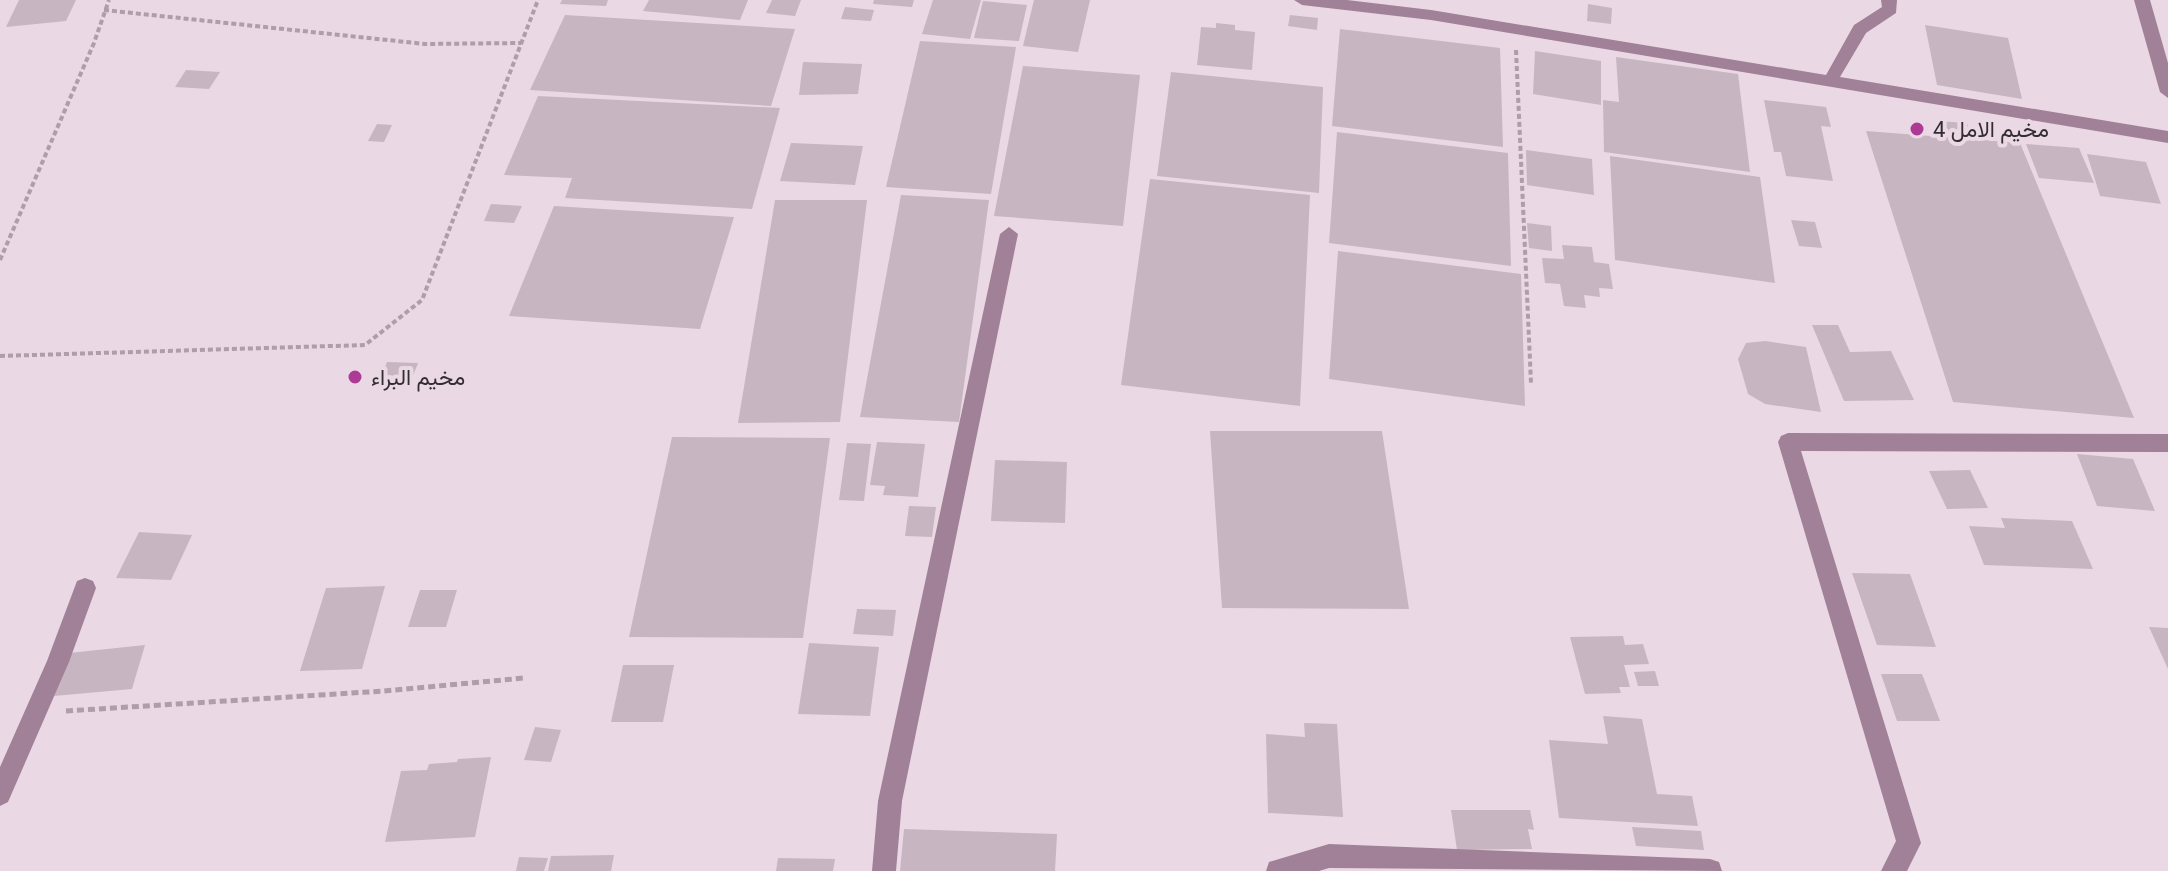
<svg xmlns="http://www.w3.org/2000/svg" width="2168" height="871" font-family="Roboto,Vazirmatn,sans-serif">
<rect width="100%" height="100%" fill="#ebd8e5"/>
<g fill="#c8b5c2">
<polygon points="19,0 76,0 66,21 6,27"/>
<polygon points="562,0 608,0 606,6 560,4"/>
<polygon points="649,0 748,0 740,20 643,11"/>
<polygon points="772,0 801,0 795,16 766,13"/>
<polygon points="874,0 914,0 912,7 873,4"/>
<polygon points="933,0 981,0 970,39 922,34"/>
<polygon points="1034,0 1090,0 1078,52 1023,46"/>
<polygon points="983,1 1027,5 1019,41 974,38"/>
<polygon points="1588,4 1612,8 1611,24 1587,21"/>
<polygon points="845,7 874,10 871,21 841,19"/>
<polygon points="565,15 795,29 771,106 530,90"/>
<polygon points="1290,15 1318,18 1317,30 1288,26"/>
<polygon points="1216,23 1235,25 1235,30 1255,32 1252,70 1197,65 1201,27 1216,28"/>
<polygon points="1925,25 2008,38 2022,99 1937,85"/>
<polygon points="1340,29 1500,48 1503,147 1332,126"/>
<polygon points="920,41 1016,47 991,194 886,187"/>
<polygon points="1535,51 1601,61 1601,105 1533,94"/>
<polygon points="1616,57 1738,74 1750,172 1604,152 1603,100 1619,102"/>
<polygon points="803,62 862,64 858,94 799,95"/>
<polygon points="1023,66 1140,75 1123,226 994,216"/>
<polygon points="186,70 220,72 209,89 175,87"/>
<polygon points="1171,72 1323,87 1319,193 1157,176"/>
<polygon points="538,96 780,108 752,209 565,198 572,178 504,175"/>
<polygon points="1764,100 1826,107 1831,127 1821,126 1833,181 1786,176 1781,152 1774,152"/>
<polygon points="1937,121 1967,123 1973,139 2020,143 2134,418 1953,402 1866,131 1944,137"/>
<polygon points="377,124 392,125 384,142 368,141"/>
<polygon points="1337,132 1508,153 1511,266 1329,243"/>
<polygon points="791,143 863,146 855,185 780,181"/>
<polygon points="2026,144 2079,148 2094,183 2039,178"/>
<polygon points="1526,150 1592,159 1594,195 1527,185"/>
<polygon points="2087,154 2146,162 2161,204 2100,196"/>
<polygon points="1610,156 1760,177 1775,283 1615,260"/>
<polygon points="1150,179 1310,195 1300,406 1121,385"/>
<polygon points="901,195 989,200 959,422 860,417"/>
<polygon points="775,200 867,200 840,422 738,423"/>
<polygon points="491,204 522,206 514,223 484,221"/>
<polygon points="554,206 734,217 700,329 509,316"/>
<polygon points="1791,220 1815,222 1822,248 1799,246"/>
<polygon points="1527,223 1551,226 1552,251 1529,248"/>
<polygon points="1562,245 1592,247 1594,262 1609,264 1613,289 1599,288 1600,297 1584,295 1586,308 1564,306 1560,284 1545,283 1542,258 1564,259"/>
<polygon points="1338,251 1521,274 1525,406 1329,379"/>
<polygon points="1812,325 1838,325 1850,352 1891,351 1914,400 1844,401"/>
<polygon points="1765,341 1806,347 1821,412 1765,404 1748,394 1738,359 1746,343"/>
<polygon points="387,362 418,363 411,381 380,381"/>
<polygon points="1210,431 1382,431 1409,609 1222,608"/>
<polygon points="672,437 830,438 803,638 629,637"/>
<polygon points="877,442 925,444 918,497 883,495 885,486 870,485"/>
<polygon points="847,443 871,444 864,501 839,500"/>
<polygon points="2077,454 2133,459 2155,511 2097,506"/>
<polygon points="995,460 1067,462 1065,523 991,521"/>
<polygon points="1970,470 1988,508 1947,509 1929,471"/>
<polygon points="909,506 936,507 932,537 905,536"/>
<polygon points="2001,518 2072,521 2093,569 1984,565 1969,526 2005,528"/>
<polygon points="139,532 192,535 171,580 116,578"/>
<polygon points="1852,573 1910,574 1936,647 1877,645"/>
<polygon points="385,586 362,669 300,671 326,588"/>
<polygon points="420,590 457,590 446,627 408,627"/>
<polygon points="857,609 896,610 893,636 853,634"/>
<polygon points="2149,627 2168,628 2168,669"/>
<polygon points="1623,636 1625,645 1643,644 1649,664 1624,665 1630,687 1619,687 1621,693 1585,694 1570,637"/>
<polygon points="809,643 879,647 870,716 798,714"/>
<polygon points="145,645 132,689 54,696 69,653"/>
<polygon points="623,665 674,665 663,722 611,722"/>
<polygon points="1655,671 1659,686 1638,686 1634,672"/>
<polygon points="1881,674 1922,674 1940,721 1897,721"/>
<polygon points="1603,716 1642,719 1657,794 1692,796 1698,826 1559,818 1549,740 1608,744"/>
<polygon points="1304,723 1337,724 1343,817 1268,813 1266,734 1305,737"/>
<polygon points="535,727 561,730 551,762 524,760"/>
<polygon points="491,757 475,837 385,842 401,771 427,770 429,764 457,762 458,759"/>
<polygon points="1451,810 1530,810 1534,830 1528,829 1532,849 1457,850"/>
<polygon points="1632,827 1701,831 1704,850 1636,846"/>
<polygon points="904,829 1057,834 1055,871 900,871"/>
<polygon points="614,855 611,871 548,871 551,856"/>
<polygon points="519,857 548,858 544,871 516,871"/>
<polygon points="778,858 835,859 833,871 776,871"/>
</g>
<g fill="none" stroke-linecap="round" stroke-linejoin="round">
<g stroke="#ad9ea9" stroke-width="4" stroke-dasharray="5 3" stroke-linecap="butt">
<polyline points="104,10 425,44 521,43"/>
<polyline points="1516,50 1531,383"/>
<polyline points="0,260 94,43 109,0"/>
<polyline points="0,356 365,345 422,300 538,0"/>
</g>
<polyline stroke="#ad9ea9" stroke-width="5" stroke-dasharray="7 4" stroke-linecap="butt" points="66,711 384,691 524,678"/>
<g fill="#a18197" fill-rule="evenodd">
<polygon points="1294,0 1347,0 1431,10 1826,75 1854,25 1882,7 1881,0 1897,0 1896,13 1866,33 1840,77 2168,131 2168,143 1431,20 1302,5"/>
<polygon points="2134,0 2150,0 2168,63 2168,98 2160,92"/>
<polygon points="1009,227 1018,234 902,801 896,871 872,871 878,801 1000,234"/>
<polygon points="1788,433 2168,434 2168,452 1801,451 1921,843 1907,871 1881,871 1896,841 1778,442 1781,436"/>
<polygon points="85,578 93,581 96,588 69,662 8,802 0,806 0,767 47,661 77,581"/>
<polygon points="1329,844 1710,859 1719,862 1722,871 1329,868 1319,871 1266,871 1269,862"/>
</g>
</g>
<g fill="#ad3b96" stroke="#ebd8e5" stroke-width="3">
<circle cx="1917" cy="129" r="8"/>
<circle cx="355" cy="377" r="8"/>
</g>
<g text-anchor="middle" dominant-baseline="central" stroke-width="8" stroke-linejoin="round" paint-order="stroke">
<g font-size="22" fill="#332c31" stroke="#ebd8e5" text-anchor="start">
<text x="1933" y="129">مخيم الامل 4</text>
<text x="371" y="377">مخيم البراء</text>
</g>
</g>
</svg>
